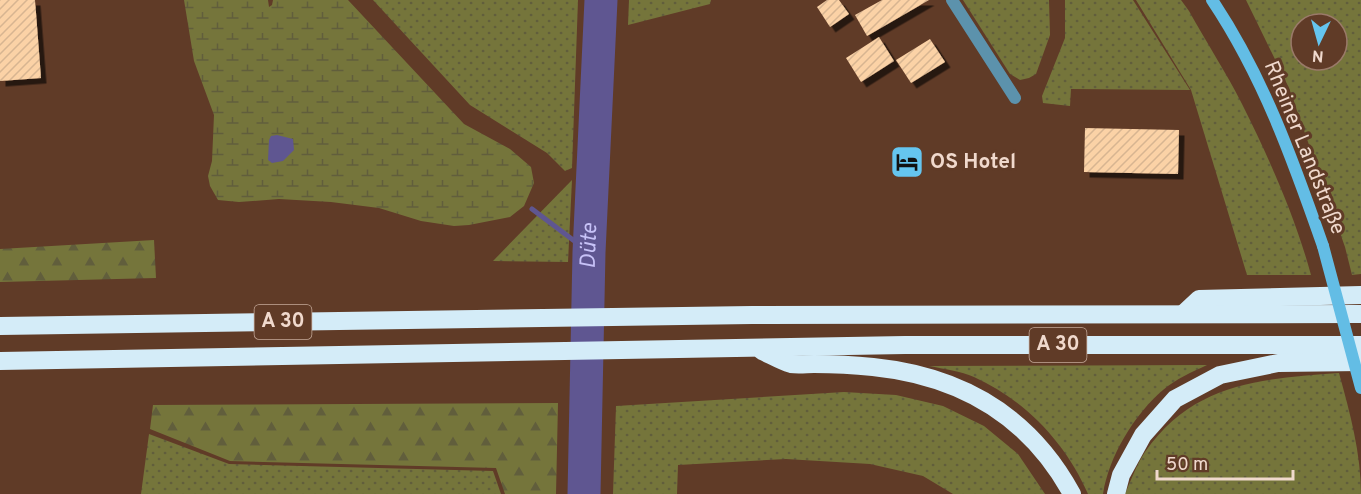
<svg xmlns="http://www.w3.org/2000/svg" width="1361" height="494" font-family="Overpass,sans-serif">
<defs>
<pattern id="grass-dots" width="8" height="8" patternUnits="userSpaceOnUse" patternTransform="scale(1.5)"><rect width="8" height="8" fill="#75753b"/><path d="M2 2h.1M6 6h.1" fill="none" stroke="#615e3c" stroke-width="1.8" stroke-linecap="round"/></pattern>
<pattern id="forest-firs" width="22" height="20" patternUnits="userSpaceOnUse" patternTransform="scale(1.5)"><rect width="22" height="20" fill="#75753b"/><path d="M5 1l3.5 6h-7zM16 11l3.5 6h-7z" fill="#615e3c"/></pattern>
<pattern id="wetland-marsh" width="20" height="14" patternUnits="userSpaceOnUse" patternTransform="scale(1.5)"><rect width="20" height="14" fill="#75753b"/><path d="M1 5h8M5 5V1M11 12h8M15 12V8" fill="none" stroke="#615e3c"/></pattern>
<pattern id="building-hatch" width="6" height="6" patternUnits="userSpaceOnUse" patternTransform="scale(1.5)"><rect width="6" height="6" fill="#fbd2a6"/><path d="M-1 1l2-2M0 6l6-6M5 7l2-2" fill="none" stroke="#d7b591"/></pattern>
<filter id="shadow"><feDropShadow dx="5.5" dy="5.5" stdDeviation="0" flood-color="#0009"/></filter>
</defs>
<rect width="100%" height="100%" fill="#603b27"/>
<g fill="url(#grass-dots)" fill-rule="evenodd">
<polygon points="373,0 578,0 572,168 565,171 547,153 470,105"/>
<polygon points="629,0 711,0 710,4 628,25"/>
<polygon points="963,0 1049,0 1050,35 1036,74 1029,78 1020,80 1010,74"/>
<polygon points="1065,0 1133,0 1190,90 1071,89 1070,106 1043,103 1042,96 1065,38"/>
<path d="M1136 0H1181L1189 11C1206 42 1226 72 1242 104 1269 158 1295 216 1311 275H1247L1191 90Z"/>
<path d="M1246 0H1361V274L1352 275 1345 247 1289 88ZM1301 24H1337V60H1301Z"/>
<polygon points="572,180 568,262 493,261"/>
<path d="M1207 365C1192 372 1176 379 1163 390 1134 415 1109 456 1103 494H1088C1066 443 1025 400 974 377 961 371 944 369 929 366Z"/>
<path d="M1339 373C1350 413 1361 453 1361 494H1125C1131 480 1137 464 1145 452 1194 382 1261 379 1339 373Z"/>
<polygon points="844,392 896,395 943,406 984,426 1018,454 1045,494 953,494 923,476 870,464 786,459 678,465 677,494 613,494 616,406"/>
<polygon points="149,434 229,464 493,471 501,494 141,494"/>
</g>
<g fill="url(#forest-firs)">
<polygon points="154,240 156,278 0,282 0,249"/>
<polygon points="558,403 556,494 505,494 496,468 230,461 150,429 153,405"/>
</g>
<polygon fill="url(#wetland-marsh)" points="184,0 268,0 269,7 272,5 273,0 348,0 464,124 510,149 531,167 534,183 524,206 510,217 469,225 454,226 421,221 379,208 331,202 279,199 239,202 218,200 210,186 208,176 212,161 214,115 194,61"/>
<g fill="#5f5691">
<polygon points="277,135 293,139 294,150 283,161 272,163 268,160 269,140 271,136"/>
<polygon points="602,385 597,414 598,494 577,494 578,478 573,442 580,386"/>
</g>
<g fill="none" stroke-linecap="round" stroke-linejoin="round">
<polyline stroke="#5f5691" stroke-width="5" points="532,209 589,252"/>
<path stroke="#5f5691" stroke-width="33" id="s1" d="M584 494 589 252 601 0"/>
</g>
<g fill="url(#building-hatch)" filter="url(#shadow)">
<polygon points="0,0 35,0 41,78 0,81"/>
<polygon points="827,0 839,0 849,14 830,27 817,7"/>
<polygon points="882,0 929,0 867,36 855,15"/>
<polygon points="879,37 894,61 861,82 846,58"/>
<polygon points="930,39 945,62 911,83 896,60"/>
<polygon points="1085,128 1179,130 1178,174 1084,172"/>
</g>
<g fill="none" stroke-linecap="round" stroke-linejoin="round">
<polyline stroke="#5c92ac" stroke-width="12" points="952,0 1015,98"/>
<path stroke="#63bde5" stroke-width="12" d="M1212 0C1263 76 1293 160 1323 246"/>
<g stroke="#d4ecf8" stroke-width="18">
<polyline points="1184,313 1199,299 1361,295"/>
<polyline points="0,326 752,315 1361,314"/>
<path d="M762 351C771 355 781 361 791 364 798 365 807 364 814 364 833 364 854 365 873 367 961 376 1029 415 1072 494"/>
<polyline points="0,361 905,345 1361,345"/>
<polyline points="1116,494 1121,475 1143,435 1175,399 1220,375 1278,363 1361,362"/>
</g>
<polyline stroke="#63bde5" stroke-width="12" points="1323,246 1361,388"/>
</g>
<defs>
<symbol id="hotel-square" viewBox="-11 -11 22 22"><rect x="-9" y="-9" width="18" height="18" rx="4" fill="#65c5ef" stroke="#603b27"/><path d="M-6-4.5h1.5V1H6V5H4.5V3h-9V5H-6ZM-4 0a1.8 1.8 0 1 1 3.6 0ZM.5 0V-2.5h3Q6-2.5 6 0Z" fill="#111"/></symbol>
</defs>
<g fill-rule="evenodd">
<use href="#hotel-square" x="888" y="143" width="38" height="38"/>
</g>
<g text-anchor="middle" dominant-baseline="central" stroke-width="6" stroke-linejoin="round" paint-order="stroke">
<g fill="#603b27" stroke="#c5aa9b" stroke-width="1.5">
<rect x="254.5" y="305" width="57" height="34" rx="4.5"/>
<rect x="1029.5" y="328" width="57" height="34" rx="4.5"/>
</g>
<g font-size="20" font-weight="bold" fill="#f0d9cd">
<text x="283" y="322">A 30</text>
<text x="1058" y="345">A 30</text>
</g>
<g font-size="21" fill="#f0d9cd" stroke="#603b27">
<text transform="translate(1304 148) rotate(68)">Rheiner Landstraße</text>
</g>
<g font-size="21" font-weight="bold" fill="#f0d9cd" stroke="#603b27" text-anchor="start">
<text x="930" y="162">OS Hotel</text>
</g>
<g font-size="22" font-style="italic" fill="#c7c2f7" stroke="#603b27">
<text stroke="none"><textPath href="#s1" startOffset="248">Düte</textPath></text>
</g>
</g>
<g transform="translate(1319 42) rotate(185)"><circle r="28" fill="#603b27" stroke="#9a7a69" stroke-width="1.5"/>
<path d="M0-4.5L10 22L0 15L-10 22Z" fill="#65c5ef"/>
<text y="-9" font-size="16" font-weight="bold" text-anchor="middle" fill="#f0d9cd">N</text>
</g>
<path d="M1157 470v9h136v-9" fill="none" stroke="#f0d9cd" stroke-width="3"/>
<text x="1166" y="470" font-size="18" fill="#f0d9cd" stroke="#603b27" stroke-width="4.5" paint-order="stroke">50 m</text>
</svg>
